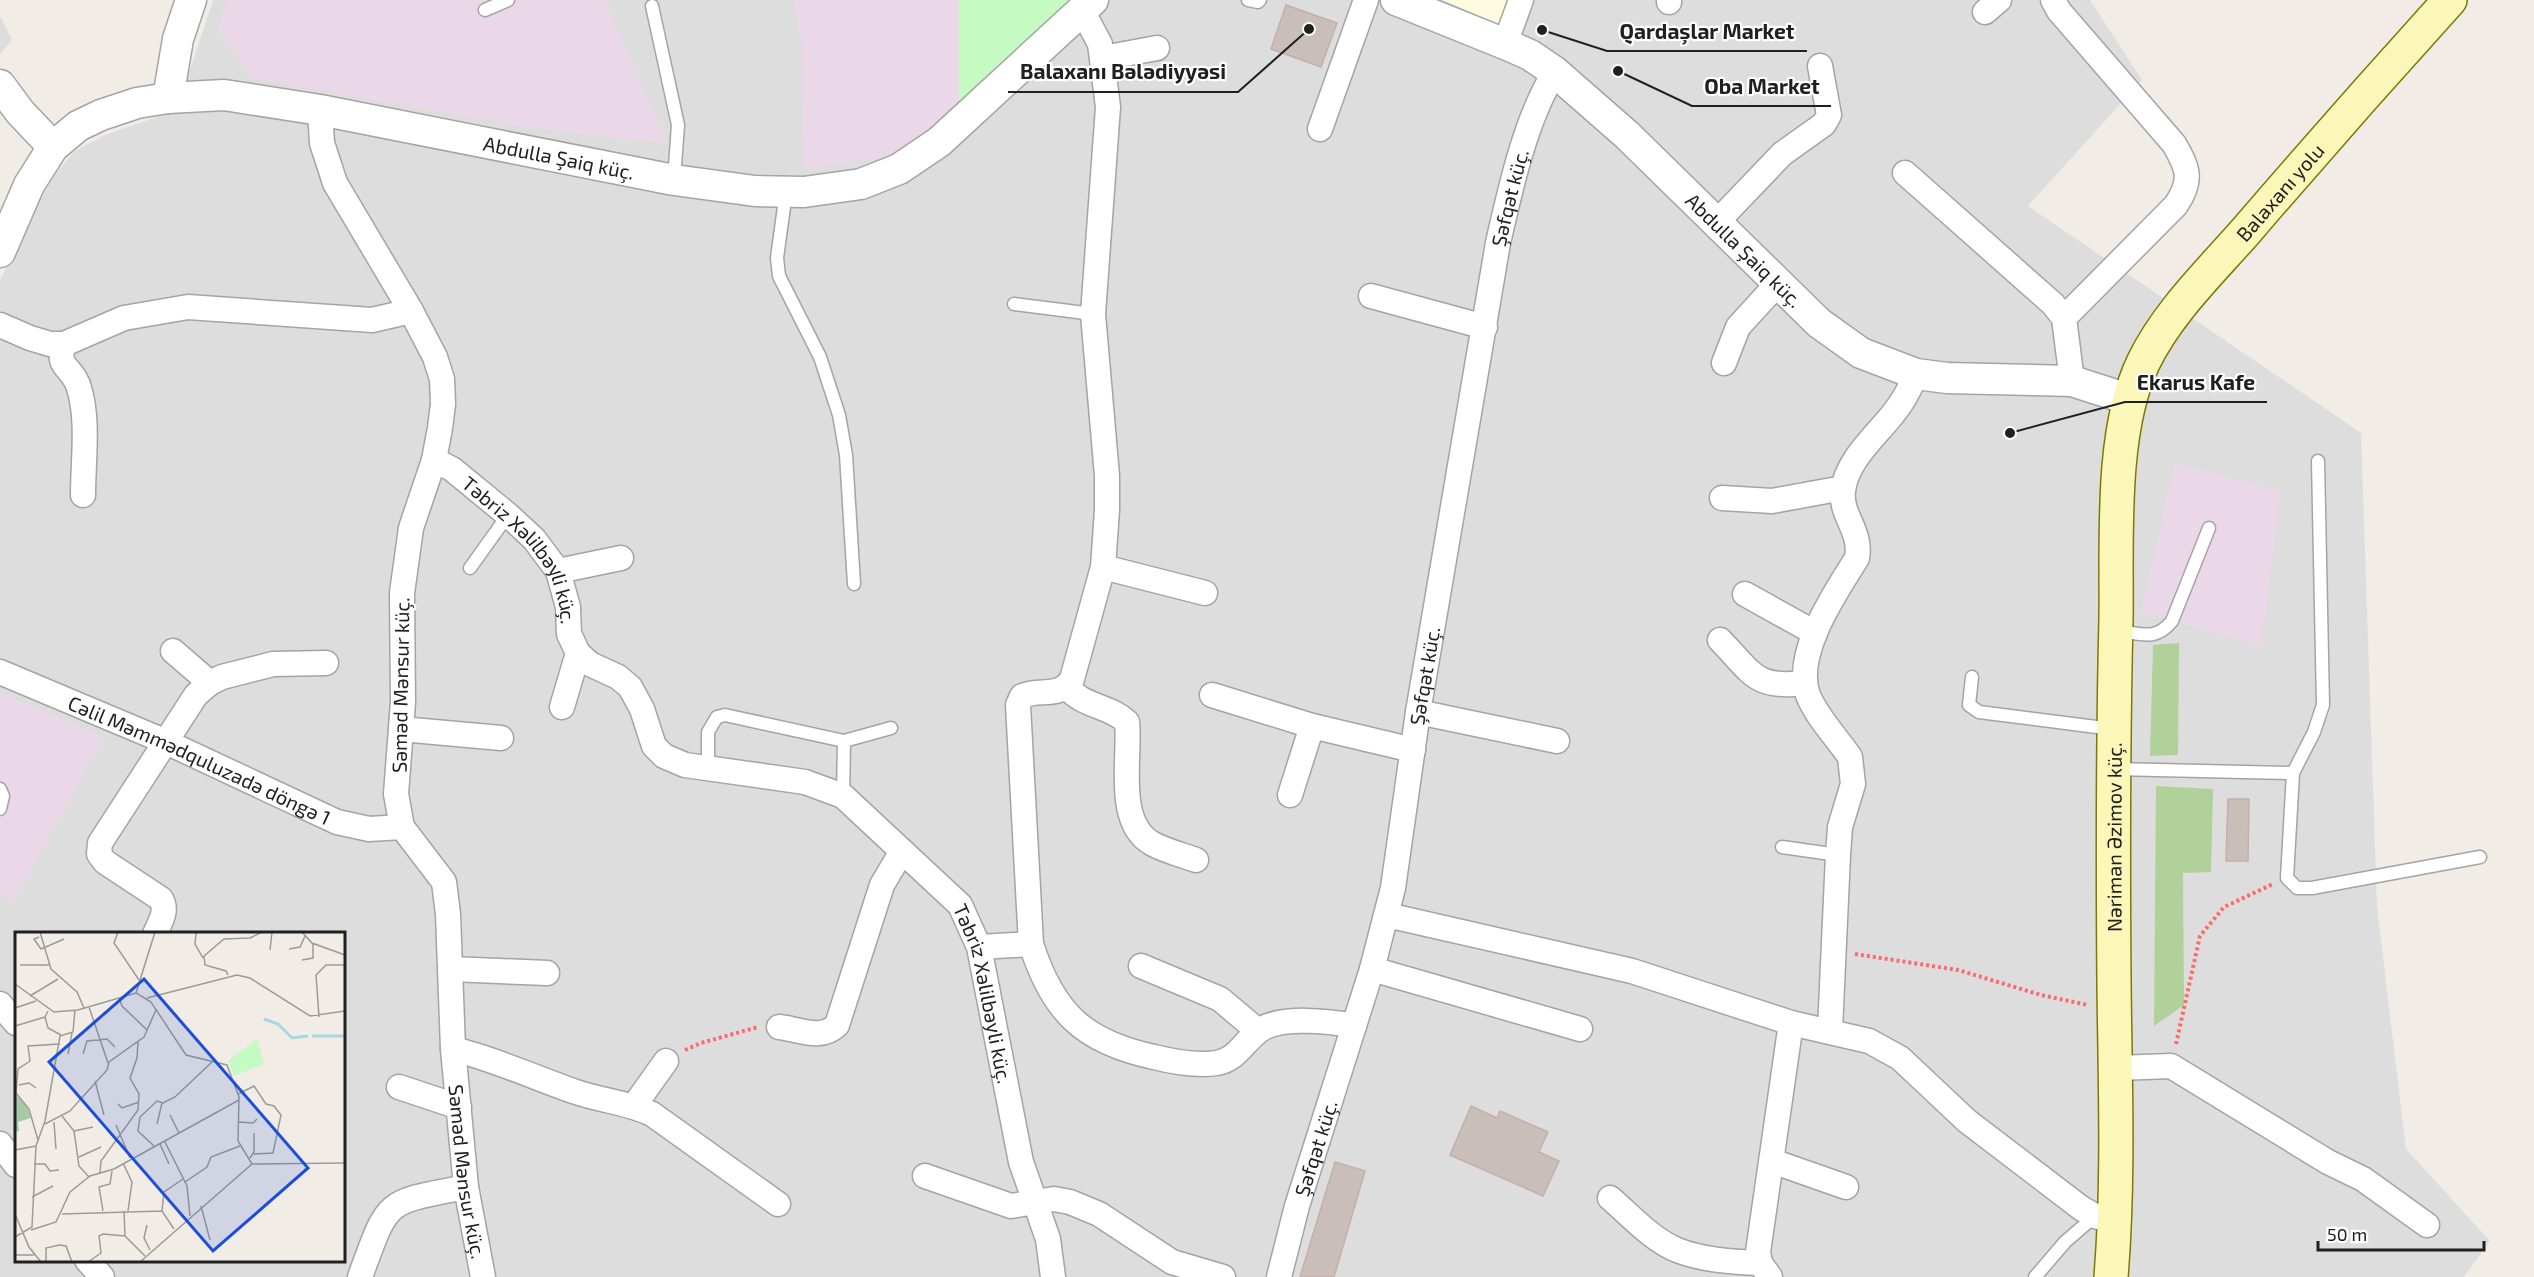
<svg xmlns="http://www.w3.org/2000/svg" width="2534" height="1277" font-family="'Exo 2',sans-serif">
<rect width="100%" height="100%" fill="#f1ece6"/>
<g fill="#dedddd" fill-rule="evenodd">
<path d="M213 0H2090L2142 80 2028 206 2361 433 2377 907 2406 1149 2490 1241 2464 1277H0V281L26 222 57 172 75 151 105 135 177 110ZM16 934H344V1260H16Z"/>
<polygon points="0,16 12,40 0,54"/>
</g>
<g fill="#ead8e9">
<polygon points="227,0 604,0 667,143 527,127 255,79 218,30"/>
<polygon points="794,0 959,0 959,108 920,141 890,157 804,168 801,43"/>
<polygon points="2175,464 2281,491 2261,645 2141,612"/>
<polygon points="0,692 103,738 14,900 0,891"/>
</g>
<polygon fill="#fffbe1" points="1443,0 1511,0 1501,25"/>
<g fill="#b0d19a">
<polygon points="2179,643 2178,755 2150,756 2153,645"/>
<polygon points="2156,786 2213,789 2211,872 2183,873 2184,1005 2154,1026"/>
</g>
<polygon fill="#c5fbc3" points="959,0 1069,0 959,108"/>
<g fill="#c9beb9" stroke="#c3b0a8" stroke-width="1.5">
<polygon points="1286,5 1337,23 1321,67 1271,49"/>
<polygon points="2228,799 2249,799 2248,861 2226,861"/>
<polygon points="1471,1106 1497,1118 1500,1111 1548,1132 1539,1152 1559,1161 1543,1196 1450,1155"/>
<polygon points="1335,1162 1365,1171 1334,1277 1300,1277"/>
</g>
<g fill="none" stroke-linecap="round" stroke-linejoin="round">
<defs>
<g id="service">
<polyline points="1248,0 1258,2 1260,0"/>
<polyline points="652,6 678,125 674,179"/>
<polyline points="485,10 508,0"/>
<polyline points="786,192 777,258 779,276 820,357 839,415 846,455 854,584"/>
<polyline points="1014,304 1093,314"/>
<polyline points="2318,461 2323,705 2314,732 2293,773 2287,878 2297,888 2312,888 2480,857"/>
<polyline points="470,568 508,515"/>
<path d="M2117 631C2141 633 2155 642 2172 621L2209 528"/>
<polyline points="1972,677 1969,705 1979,712 2112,729"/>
<polyline points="708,767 708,732 717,717 725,715 844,741 891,728"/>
<polyline points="2114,769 2293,773"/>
<polyline points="0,789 3,796 0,809"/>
<polyline points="843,796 844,741"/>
<polyline points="1782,847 1838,855"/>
<polyline points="2035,1277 2065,1242 2095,1216"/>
</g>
<g id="minor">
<path d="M2053 0 2059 11 2174 144C2188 168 2193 180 2176 205L2064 318"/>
<polyline points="1669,2 1669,0"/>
<path d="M1082 10 1100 44 1108 107 1093 314 1107 476V510L1103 567 1072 679C1060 699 1040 688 1022 696L1018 705 1031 944C1053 1013 1084 1042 1154 1057 1174 1062 1196 1066 1217 1063 1238 1059 1244 1041 1260 1030 1280 1016 1330 1021 1354 1026"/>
<polyline points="1985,12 1999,0"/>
<polyline points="1505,44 1521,0"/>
<polyline points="1103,58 1157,48"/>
<path id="s1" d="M320 110 322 143 335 183 411 311 435 357 442 379 443 404 440 428 434 460 411 528 402 593 403 702 396 794 402 827 444 882 448 914 453 1049 466 1187 483 1277"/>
<polyline points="1320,129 1366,0"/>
<polyline points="1905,173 2053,304 2064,318 2072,381"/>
<polyline points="1717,222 1782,154 1824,124 1829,115 1820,66"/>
<polyline points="1371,296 1485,327"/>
<polyline points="0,325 30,338 50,344 64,344 124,318 188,307 372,320 411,311"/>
<path d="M64 344C55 369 73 366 79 388 89 420 83 461 83 495"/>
<polyline points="1724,363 1738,327 1778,283"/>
<path id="s2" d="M434 460 452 469 508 515 534 539 558 571 568 607 569 634 578 653 590 664 618 677 630 687 642 709 654 746 664 756 685 765 805 782 843 796 960 905 979 947 1021 1162 1048 1239 1053 1277"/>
<polyline points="1722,498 1772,501 1843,488"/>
<polyline points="1103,567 1205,593"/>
<polyline points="558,571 621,558"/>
<polyline points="1745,594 1815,633"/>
<path d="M1720 640C1753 674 1755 689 1805 683"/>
<polyline points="173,651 210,683"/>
<path id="s3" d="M0 672 164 741 337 822 369 829 402 827"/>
<path d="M1067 687C1083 707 1109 705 1127 722 1131 756 1114 823 1153 844 1166 851 1182 855 1196 860"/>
<polyline points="1212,695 1312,726 1413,750"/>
<polyline points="562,707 578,653"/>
<polyline points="1418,712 1557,741"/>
<polyline points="401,729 501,738"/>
<polyline points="1290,795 1312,726"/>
<polyline points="1387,915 1632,971 1791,1023 1869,1041 1900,1058 1967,1121 2081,1208 2095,1216 2115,1222"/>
<path d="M155 934C160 922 168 911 161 899L105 862 99 854 100 843 196 695 210 683 222 677 273 664 326 663"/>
<polyline points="979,947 1031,944"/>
<polyline points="1141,966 1220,999 1258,1031"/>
<polyline points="451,969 547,973"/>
<polyline points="1372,969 1580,1029"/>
<polyline points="0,1004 16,1023"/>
<path d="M779 1027C799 1029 821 1041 837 1025L882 885 902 851"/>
<path d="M1830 1030 1838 855 1840 827 1853 784 1850 757C1837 738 1816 716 1808 695 1793 653 1836 592 1857 558 1862 530 1840 516 1843 491 1846 461 1875 437 1893 414 1903 402 1910 389 1916 374"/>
<path d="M453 1049C495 1059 535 1078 576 1092 602 1101 627 1102 652 1114L778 1204"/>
<polyline points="2117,1068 2171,1066 2328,1162 2363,1179 2427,1225"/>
<polyline points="399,1087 459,1107"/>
<polyline points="634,1106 666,1061"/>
<polyline points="0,1144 16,1165"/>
<polyline points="1772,1161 1846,1187"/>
<polyline points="925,1176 1011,1206 1054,1199 1070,1202 1099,1214 1172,1262 1223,1277"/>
<path d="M1610 1198C1631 1216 1651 1239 1677 1250 1702 1260 1733 1262 1760 1263"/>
<polyline points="87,1260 102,1277"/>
<path d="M360 1277C389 1198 383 1203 466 1187"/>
<path id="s4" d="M1279 1277 1297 1206 1372 969 1393 888 1418 712 1498 243C1510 190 1526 117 1555 72"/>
<polyline points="1770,1277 1760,1263 1758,1252 1791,1023"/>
</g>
<g id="tertiary">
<path id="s5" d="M1396 0 1505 44 1530 55 1555 72 1627 135 1819 323 1861 353 1916 374 1947 378 2072 381 2131 400"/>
<path id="s6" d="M0 85 20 112 53 147 78 126 101 115 137 103 168 98 224 95 320 110 674 180 755 191 804 192 861 184 899 169 939 142 1093 0"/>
<polyline points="168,98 178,39 191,0"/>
<polyline points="0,252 29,185 53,147"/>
</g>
<g id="secondary">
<path id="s7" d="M2111 1277C2119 1179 2115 1081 2114 983 2113 862 2113 740 2116 619 2117 542 2110 432 2143 363 2167 313 2210 272 2246 231 2313 153 2381 76 2450 0"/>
</g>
</defs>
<use href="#service" stroke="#a4a4a4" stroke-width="15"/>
<use href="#minor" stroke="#a4a4a4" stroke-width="27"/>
<use href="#tertiary" stroke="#a4a4a4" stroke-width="33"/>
<use href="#secondary" stroke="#7c7a02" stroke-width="36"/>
<g stroke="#fd6a6c" stroke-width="4" stroke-dasharray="3 3" stroke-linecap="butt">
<polyline points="1855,954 1958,970 2041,995 2088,1005"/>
<polyline points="2176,1044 2200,936 2224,907 2273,884"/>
<polyline points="685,1050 701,1043 758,1027"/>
</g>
<use href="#service" stroke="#fff" stroke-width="12"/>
<use href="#minor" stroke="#fff" stroke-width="24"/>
<use href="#tertiary" stroke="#fff" stroke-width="30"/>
<use href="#secondary" stroke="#fbf7b9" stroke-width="33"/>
</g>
<g text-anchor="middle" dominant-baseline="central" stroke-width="4.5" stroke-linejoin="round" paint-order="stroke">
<g font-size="20" fill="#202020" stroke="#fff">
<text stroke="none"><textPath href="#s6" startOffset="606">Abdulla Şaiq küç.</textPath></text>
<text stroke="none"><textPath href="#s7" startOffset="1137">Balaxanı yolu</textPath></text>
<text stroke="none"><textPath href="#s4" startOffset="1106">Şəfqət küç.</textPath></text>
<text stroke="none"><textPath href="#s5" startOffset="435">Abdulla Şaiq küç.</textPath></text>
<text stroke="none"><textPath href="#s2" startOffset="130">Təbriz Xəlilbəyli küç.</textPath></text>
<text stroke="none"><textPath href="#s4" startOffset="620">Şəfqət küç.</textPath></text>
<text transform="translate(400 685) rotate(-89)">Səməd Mənsur küç.</text>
<text stroke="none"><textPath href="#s3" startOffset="218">Cəlil Məmmədquluzadə döngə 1</textPath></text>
<text stroke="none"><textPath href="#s7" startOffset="440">Nəriman Əzimov küç.</textPath></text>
<text stroke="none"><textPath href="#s2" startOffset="831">Təbriz Xəlilbəyli küç.</textPath></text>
<text stroke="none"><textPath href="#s4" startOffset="134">Şəfqət küç.</textPath></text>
<text stroke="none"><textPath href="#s1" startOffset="1113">Səməd Mənsur küç.</textPath></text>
</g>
</g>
<g transform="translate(15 932)">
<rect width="330" height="330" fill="#f1ece6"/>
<path d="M0 162 12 174 16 186 3 190 4 199 0 200Z" fill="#a6caa8"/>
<path d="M242 107 249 132 219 144 213 129Z" fill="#c5fbc3"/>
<path fill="none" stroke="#a5d9df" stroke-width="3" d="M249 87 263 92 277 106 293 104M297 104H330"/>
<path fill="none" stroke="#9d9a97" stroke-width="1.5" d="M25 0 36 37 62 60 69 76M103 0 99 11 124 48M140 0 121 61 136 70 171 123 212 133 224 165 223 209 237 232M287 0 297 11 330 23M181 1 180 12 188 26M24 5 19 7 26 17 49 7M274 17 285 15 290 4M255 18 257 0M287 28 298 26V11M5 33H34M213 43 211 39 190 33 189 24 209 7 235 6 247 0M0 52 39 80 63 78 121 61M15 64 43 47M104 66 107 74 132 98M132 66 222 43 235 46 295 84 330 79M74 75 93 131M0 76 21 69M33 79 30 85 33 96 46 103M304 85 301 43 311 33H330M0 94 30 85M53 122 57 101M68 122 72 109 92 107 100 115M80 149 89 183M4 153 14 151 21 156M1 161 3 137 15 129 13 114 45 112M1 161 14 177 23 208M223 162 239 154 251 172 259 174 266 183 258 221 239 222M103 172 107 176 124 170M155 183 164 201M47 184 59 199 64 234 74 245M39 190 41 217M223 190 238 191 242 187M30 192 55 179 92 138 94 130 129 105 141 78M142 192 147 171M101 193 115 226M59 199 78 195M150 210 172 254 175 284M145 212 154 232M140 215 123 199 125 185 142 169 148 171 160 165 198 129M0 218 21 214M64 225 86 215M235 226 239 220V201M108 231 117 250 113 279M19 232H30L35 239 44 238M85 241 86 229 123 178 124 162 115 146 122 126 123 110M170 250 192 235 196 225 225 214M17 265 38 254M186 274 195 308M88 279 84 255 95 252 97 239M109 279 110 304M147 279 149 260 168 247M0 282 14 315 26 330M47 282 147 279 159 297M132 293 129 306 135 318M16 298 41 290 55 260 75 244 99 237 224 168M0 305 17 295 21 214 30 189 45 104 58 100 60 78M0 323H19M31 330V316L44 313 51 314 57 330M73 330 86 321 84 304 88 302 110 304 130 324M125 330 237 232 330 231"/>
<path fill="#1d4ed8" fill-opacity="0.15" stroke="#1d4ed8" stroke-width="3" d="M129 47 293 236 198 319 34 130Z"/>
<rect width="330" height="330" fill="none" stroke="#202020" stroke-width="3"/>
</g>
<path fill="none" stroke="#202020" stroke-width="2" d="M1542 30L1607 51H1807M1309 29L1238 92H1008M1618 71L1692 106H1831M2010 433L2125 402H2267"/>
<g fill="#202020" stroke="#fff" stroke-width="2">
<circle cx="1542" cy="30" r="6"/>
<circle cx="1309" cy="29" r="6"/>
<circle cx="1618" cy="71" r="6"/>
<circle cx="2010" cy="433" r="6"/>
</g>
<g font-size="21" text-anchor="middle" font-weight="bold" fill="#202020" stroke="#fff" stroke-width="4.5" stroke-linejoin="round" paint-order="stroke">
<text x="1707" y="39">Qardaşlar Market</text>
<text x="1123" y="79">Balaxanı Bələdiyyəsi</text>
<text x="1762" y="94">Oba Market</text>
<text x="2196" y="390">Ekarus Kafe</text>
</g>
<path d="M2318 1241v9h166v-9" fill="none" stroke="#202020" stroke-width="3"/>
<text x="2327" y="1241" font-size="18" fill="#202020" stroke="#ffffff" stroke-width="4.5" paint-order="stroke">50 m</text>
</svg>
